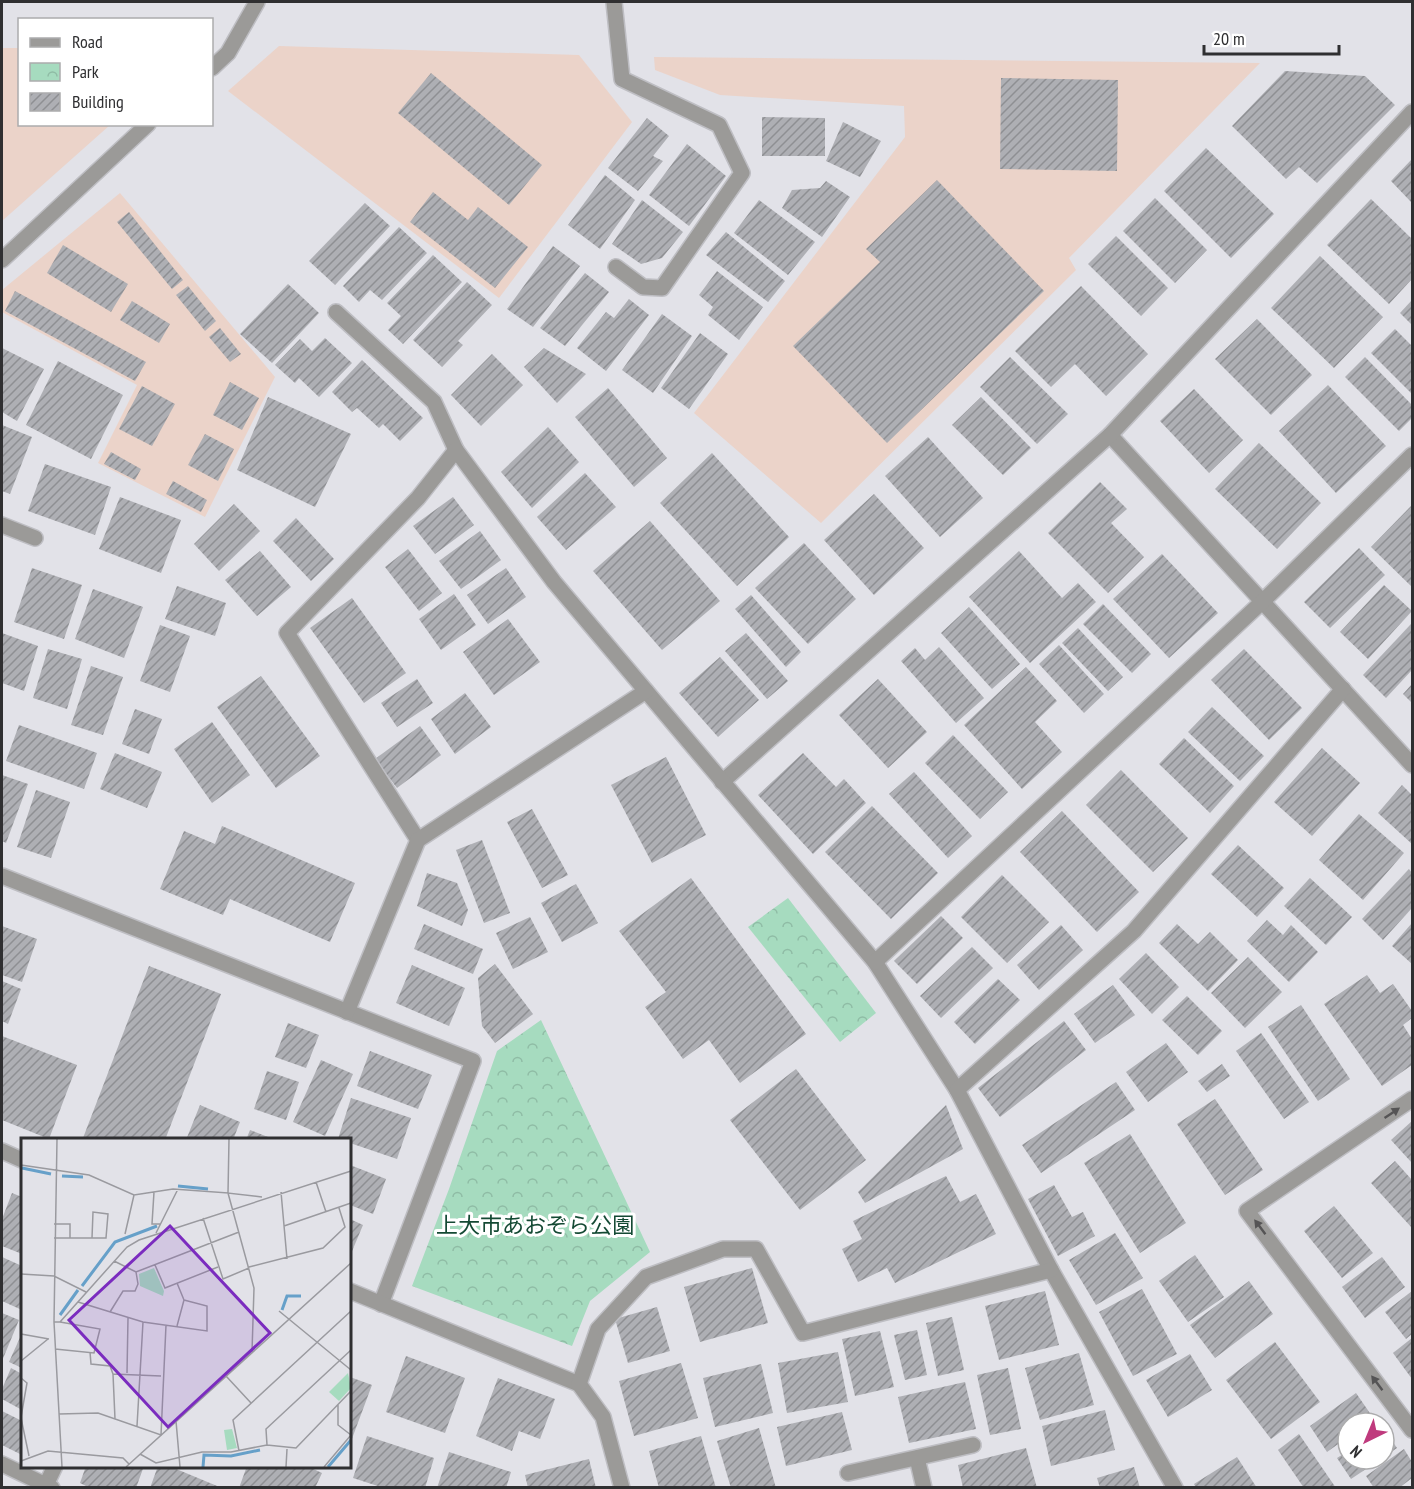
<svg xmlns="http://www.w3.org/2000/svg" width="1414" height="1489" font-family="'PT Sans Narrow','Noto Sans JP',sans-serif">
<defs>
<pattern id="park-crowns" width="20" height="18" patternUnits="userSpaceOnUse" patternTransform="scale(1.5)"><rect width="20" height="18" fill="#a6dbbf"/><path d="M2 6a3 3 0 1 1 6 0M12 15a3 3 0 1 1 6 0" fill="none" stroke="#8fbca5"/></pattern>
<pattern id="building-hatch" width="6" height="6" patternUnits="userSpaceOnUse" patternTransform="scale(1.5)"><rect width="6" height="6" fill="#aeafb4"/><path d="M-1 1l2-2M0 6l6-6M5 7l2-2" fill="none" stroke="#8e8f93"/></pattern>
</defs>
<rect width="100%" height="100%" fill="#e2e2e8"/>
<g fill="#ebd3c9">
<polygon points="279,46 579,55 632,122 499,298 228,91"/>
<polygon points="2,48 19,48 20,124 110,125 2,221"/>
<polygon points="654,57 1260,63 1069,258 1076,270 821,523 694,413 905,137 904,106 720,95 655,70"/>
<polygon points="120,193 275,377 205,517 98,463 137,385 2,312 2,290"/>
</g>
<g fill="url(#park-crowns)">
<polygon points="788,898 876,1013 840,1042 748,927"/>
<polygon points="541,1020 650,1252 590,1301 572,1346 412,1286 449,1189 497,1051"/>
</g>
<g fill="url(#building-hatch)">
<polygon points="1285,71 1365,76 1395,105 1317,183 1299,167 1286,179 1232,126"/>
<polygon points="431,73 542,165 509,205 398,113"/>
<polygon points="1001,78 1118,80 1117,171 1000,169"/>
<polygon points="762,117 825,118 825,156 762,156"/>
<polygon points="647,118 669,136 653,156 663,161 638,191 608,168"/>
<polygon points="843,122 881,141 860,177 826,161"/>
<polygon points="687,144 726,176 689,226 649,195"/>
<polygon points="1206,148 1274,214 1231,258 1164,191"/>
<polygon points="1412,159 1412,203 1391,181"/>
<polygon points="605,175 635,200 600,249 568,225"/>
<polygon points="937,180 1044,291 887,443 793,346 880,262 866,249"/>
<polygon points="826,181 850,197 822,237 782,208 792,190 820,188"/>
<polygon points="433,192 468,220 478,207 528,247 495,288 410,222"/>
<polygon points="1155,198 1207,250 1175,283 1123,231"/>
<polygon points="1371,199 1412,239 1412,279 1389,304 1327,245"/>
<polygon points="642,200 683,232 662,258 641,264 612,244"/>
<polygon points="759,200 815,242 788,275 734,233"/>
<polygon points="365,203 390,226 335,285 309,261"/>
<polygon points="129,212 183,280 172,289 117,222"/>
<polygon points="399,227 427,253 382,300 370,290 359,302 343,286"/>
<polygon points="726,232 785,281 768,302 706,255"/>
<polygon points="1116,236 1168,288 1141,316 1088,264"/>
<polygon points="63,245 128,284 111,312 47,273"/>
<polygon points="553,246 580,266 533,327 507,309"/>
<polygon points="433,255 462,282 403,344 388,330 401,316 387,303"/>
<polygon points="1320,256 1383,317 1334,368 1271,308"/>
<polygon points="717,271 763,307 739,340 708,315 713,307 699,295"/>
<polygon points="585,273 609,292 565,346 540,328"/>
<polygon points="467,282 492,305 458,341 463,345 442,367 413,340"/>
<polygon points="288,284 319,313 272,363 240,334"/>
<polygon points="188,286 216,321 205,331 176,295"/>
<polygon points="1081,286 1148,354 1106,396 1075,364 1051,387 1015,351"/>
<polygon points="15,291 146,362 135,381 5,311"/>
<polygon points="629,299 649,315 606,371 577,348 606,312 614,318"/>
<polygon points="1412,300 1412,325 1400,313"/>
<polygon points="132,301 170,324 159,343 120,320"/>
<polygon points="662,314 692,336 653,393 622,370"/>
<polygon points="1257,319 1312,375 1271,415 1215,359"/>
<polygon points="220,328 241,354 230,362 209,337"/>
<polygon points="1395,329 1412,346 1412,394 1371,353"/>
<polygon points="700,333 728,354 689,409 661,388"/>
<polygon points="325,338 352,363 319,397 299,378 295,383 275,365 300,339 312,351"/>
<polygon points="2,348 44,369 17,421 2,412"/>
<polygon points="544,348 586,374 557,403 524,367"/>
<polygon points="492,354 523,385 481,426 451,395"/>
<polygon points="1010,357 1068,414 1037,444 980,387"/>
<polygon points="1365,357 1412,405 1412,418 1399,431 1345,377"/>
<polygon points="362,360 423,418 400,441 383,424 379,428 357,408 352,412 332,392"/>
<polygon points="58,361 123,395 91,459 26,425"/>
<polygon points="230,382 259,398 242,430 213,415"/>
<polygon points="1328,385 1386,446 1336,493 1279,431"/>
<polygon points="142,386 175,404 152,446 119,429"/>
<polygon points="608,388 667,458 634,487 575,417"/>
<polygon points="1194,389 1243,440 1209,473 1160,421"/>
<polygon points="268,397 351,434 315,507 237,470"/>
<polygon points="981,397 1031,448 1003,475 952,425"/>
<polygon points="2,425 32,437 10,494 2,491"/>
<polygon points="548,427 579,462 532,508 501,472"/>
<polygon points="205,434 234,449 218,481 188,465"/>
<polygon points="928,437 983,498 940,537 885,476"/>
<polygon points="1259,443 1321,503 1277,549 1215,489"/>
<polygon points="111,452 141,469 135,480 104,464"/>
<polygon points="712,453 789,537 737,586 660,503"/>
<polygon points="45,464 111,487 95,535 28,511"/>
<polygon points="585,473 616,507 566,550 537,517"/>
<polygon points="173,481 207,500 201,512 166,494"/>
<polygon points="1100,482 1127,509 1111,523 1144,557 1108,593 1048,533"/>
<polygon points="874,494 924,548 874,595 824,540"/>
<polygon points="120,497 181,520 161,573 99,549"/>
<polygon points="453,497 474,525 435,554 413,526"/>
<polygon points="234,504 260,531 219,571 194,544"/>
<polygon points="1412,505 1412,587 1371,547"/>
<polygon points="296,518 334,559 311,581 273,541"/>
<polygon points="650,521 720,601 662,650 593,571"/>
<polygon points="480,531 501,560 461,589 439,561"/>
<polygon points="804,543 856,599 808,644 755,588"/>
<polygon points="1359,548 1385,575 1330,628 1304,602"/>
<polygon points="408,549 442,593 419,611 385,567"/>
<polygon points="260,551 291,587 257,616 225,580"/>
<polygon points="1019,551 1062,598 1078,583 1096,602 1030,663 969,597"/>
<polygon points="1162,554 1218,613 1169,658 1113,599"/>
<polygon points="32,568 82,585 64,639 14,622"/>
<polygon points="506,568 526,597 488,624 467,595"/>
<polygon points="1384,585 1412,611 1368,659 1340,632"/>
<polygon points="177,586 226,603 215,636 165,619"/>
<polygon points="93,589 143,607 124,658 75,639"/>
<polygon points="454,594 476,625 441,650 419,619"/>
<polygon points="751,595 801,652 786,667 735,609"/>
<polygon points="352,598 406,673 364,703 310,628"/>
<polygon points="1103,604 1151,654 1132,673 1083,624"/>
<polygon points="969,607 1020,664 992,689 941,633"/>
<polygon points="508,619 540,662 494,695 463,652"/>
<polygon points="1412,623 1412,670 1386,698 1363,675"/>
<polygon points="160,625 190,636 170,692 140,681"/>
<polygon points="1078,628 1123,677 1108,691 1062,643"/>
<polygon points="2,633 38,646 24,691 2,683"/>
<polygon points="746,633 788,681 767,699 725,651"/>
<polygon points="1059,645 1104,694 1084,713 1039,664"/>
<polygon points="939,647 984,698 956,723 901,661 915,648 925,660"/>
<polygon points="48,649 82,659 67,709 33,698"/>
<polygon points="1244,649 1302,708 1269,740 1211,680"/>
<polygon points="720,657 759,700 718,737 679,693"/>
<polygon points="91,666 123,677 103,735 71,725"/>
<polygon points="1026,667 1057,701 1035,722 1062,752 1022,789 964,725"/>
<polygon points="261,676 320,756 276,788 217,707"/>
<polygon points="417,679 433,703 397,727 381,703"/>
<polygon points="878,679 927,732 888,768 839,715"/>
<polygon points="1412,684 1412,703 1403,694"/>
<polygon points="465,693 491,727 455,754 431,719"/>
<polygon points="1212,707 1264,756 1240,781 1188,732"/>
<polygon points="135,709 162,719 149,754 122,744"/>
<polygon points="212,722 250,775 212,803 174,749"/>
<polygon points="19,725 97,753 84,789 6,761"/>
<polygon points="420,726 441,755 397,788 375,759"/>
<polygon points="953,735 1008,792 980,819 925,763"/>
<polygon points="1184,738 1234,786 1210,813 1159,764"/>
<polygon points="1322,748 1360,783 1312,836 1274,802"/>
<polygon points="115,753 162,772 147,808 100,789"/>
<polygon points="803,753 836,787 844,779 866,803 813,854 758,795"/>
<polygon points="666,757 706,835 652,863 611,785"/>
<polygon points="1121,770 1188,838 1153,872 1086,805"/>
<polygon points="914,772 972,836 948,858 889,794"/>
<polygon points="2,775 28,784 6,843 2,841"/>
<polygon points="1402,785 1412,795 1412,844 1378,813"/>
<polygon points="36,790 70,802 51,858 17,847"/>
<polygon points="872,806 938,873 891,919 825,852"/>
<polygon points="532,809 568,875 542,888 507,822"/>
<polygon points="1062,811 1139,892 1097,932 1020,852"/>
<polygon points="1359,814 1404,853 1363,900 1319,860"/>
<polygon points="222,826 355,883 330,942 230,899 223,915 160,889 184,831 215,844"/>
<polygon points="482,840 510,913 484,923 456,850"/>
<polygon points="1238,845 1284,888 1257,917 1211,874"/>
<polygon points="1409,869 1412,873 1412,908 1383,940 1362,919"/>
<polygon points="427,873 457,883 468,910 462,926 417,906"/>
<polygon points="1002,875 1049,922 1007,963 961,917"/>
<polygon points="691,878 806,1034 740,1083 709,1040 683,1059 645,1007 666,992 619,931"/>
<polygon points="1310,878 1352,917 1326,945 1284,906"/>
<polygon points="576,884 598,923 562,942 541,903"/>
<polygon points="941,916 963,938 917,984 894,961"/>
<polygon points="530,917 548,952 513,969 496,933"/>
<polygon points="1267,920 1283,935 1291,925 1318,952 1289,982 1247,941"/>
<polygon points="1412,923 1412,964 1392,946"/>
<polygon points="424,924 483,949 473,974 414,949"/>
<polygon points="1177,924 1198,944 1210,932 1238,960 1208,991 1159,943"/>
<polygon points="1061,925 1083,950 1039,990 1017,965"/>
<polygon points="2,926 37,939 22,982 2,975"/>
<polygon points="972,947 993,968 941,1018 920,996"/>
<polygon points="1146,953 1179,987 1152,1014 1119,979"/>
<polygon points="1248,957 1282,992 1245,1028 1211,993"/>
<polygon points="495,964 533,1014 495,1043 482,1026 478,978"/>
<polygon points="412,965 465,988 449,1026 396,1003"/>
<polygon points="149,966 221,994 165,1140 88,1140 83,1138"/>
<polygon points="1367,975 1380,993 1393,984 1412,1011 1412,1018 1403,1025 1412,1039 1412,1065 1382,1086 1324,1004"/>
<polygon points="998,979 1020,1000 975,1044 954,1022"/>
<polygon points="2,981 21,989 8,1024 2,1021"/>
<polygon points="1113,985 1135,1015 1095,1043 1074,1014"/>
<polygon points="1187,996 1222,1031 1198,1055 1162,1020"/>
<polygon points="1301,1005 1350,1079 1318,1101 1268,1027"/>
<polygon points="1064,1021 1086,1050 1000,1117 978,1088"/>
<polygon points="288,1023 319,1035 306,1068 275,1057"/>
<polygon points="1261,1033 1309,1102 1284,1119 1236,1051"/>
<polygon points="2,1036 77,1065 49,1139 2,1120"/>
<polygon points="1166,1043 1188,1072 1148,1102 1126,1072"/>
<polygon points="370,1051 432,1075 418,1109 357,1086"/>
<polygon points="321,1060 353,1074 325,1136 293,1122"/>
<polygon points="1222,1064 1230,1076 1207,1092 1198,1081"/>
<polygon points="796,1069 866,1160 800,1210 730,1120"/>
<polygon points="267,1071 299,1082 286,1120 254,1109"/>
<polygon points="1116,1082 1135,1110 1041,1173 1022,1145"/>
<polygon points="351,1098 411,1118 397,1159 350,1143 350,1140 338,1139"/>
<polygon points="1215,1099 1263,1170 1225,1195 1177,1124"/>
<polygon points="200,1105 240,1122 233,1140 186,1140"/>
<polygon points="946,1105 963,1149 865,1203 858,1192"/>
<polygon points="1412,1121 1412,1163 1391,1140"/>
<polygon points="250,1130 273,1139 273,1140 246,1140"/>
<polygon points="1130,1134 1186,1223 1140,1253 1084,1163"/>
<polygon points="1395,1161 1412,1180 1412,1228 1371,1183"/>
<polygon points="350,1165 386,1179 373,1214 350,1205"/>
<polygon points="946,1176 960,1202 976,1194 996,1234 895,1283 887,1268 858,1282 842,1249 862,1239 853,1221"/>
<polygon points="1054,1185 1072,1217 1083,1212 1095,1236 1058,1256 1028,1199"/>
<polygon points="12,1193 22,1197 22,1254 2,1246 2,1219"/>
<polygon points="1334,1206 1373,1253 1342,1278 1304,1231"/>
<polygon points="350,1219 363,1225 350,1256"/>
<polygon points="1115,1233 1143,1278 1096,1305 1069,1260"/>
<polygon points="1195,1255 1224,1297 1188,1322 1159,1281"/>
<polygon points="2,1257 22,1266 22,1310 2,1301"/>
<polygon points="1382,1257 1405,1287 1365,1318 1342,1287"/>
<polygon points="752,1268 768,1323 700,1342 684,1287"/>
<polygon points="1249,1281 1273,1314 1215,1358 1190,1325"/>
<polygon points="1142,1289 1177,1354 1133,1376 1099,1312"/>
<polygon points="1045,1291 1059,1345 999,1360 985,1306"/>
<polygon points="1412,1291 1412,1334 1406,1339 1385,1312"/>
<polygon points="657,1307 670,1351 628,1363 615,1319"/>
<polygon points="2,1313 19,1320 2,1361"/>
<polygon points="952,1317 964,1370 938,1376 926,1323"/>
<polygon points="917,1330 927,1375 905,1380 894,1335"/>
<polygon points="880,1331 894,1387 855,1396 842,1339"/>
<polygon points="22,1333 22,1368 9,1362"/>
<polygon points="1412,1338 1412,1379 1393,1353"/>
<polygon points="1275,1342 1320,1402 1271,1439 1226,1380"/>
<polygon points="838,1352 848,1402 787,1413 778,1363"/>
<polygon points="1079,1353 1094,1405 1040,1420 1025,1368"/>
<polygon points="1190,1354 1212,1390 1168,1417 1146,1380"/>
<polygon points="406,1356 465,1378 445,1433 386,1412"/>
<polygon points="681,1363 698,1418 634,1436 619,1381"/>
<polygon points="761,1364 773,1413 715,1427 703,1378"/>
<polygon points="11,1368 22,1374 22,1410 2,1399 2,1389"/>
<polygon points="1008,1368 1021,1429 990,1435 977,1375"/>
<polygon points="350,1377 372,1385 350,1444"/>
<polygon points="498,1378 555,1399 540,1439 519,1431 512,1451 476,1436"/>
<polygon points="965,1382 976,1429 909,1443 898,1397"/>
<polygon points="1356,1393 1374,1419 1368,1423 1348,1423 1348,1437 1327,1452 1310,1426"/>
<polygon points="1105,1410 1115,1450 1051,1466 1042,1426"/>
<polygon points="2,1411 22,1421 22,1455 2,1445"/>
<polygon points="842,1412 852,1450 786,1466 777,1427"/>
<polygon points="759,1428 776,1488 731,1488 717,1441"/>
<polygon points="1384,1429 1397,1448 1384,1457"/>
<polygon points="1299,1434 1336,1488 1304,1488 1278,1450"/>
<polygon points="367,1436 434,1458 425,1488 384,1488 353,1478"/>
<polygon points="701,1436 716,1488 659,1488 649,1451"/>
<polygon points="1026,1448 1037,1488 963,1488 958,1465"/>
<polygon points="1404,1449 1412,1462 1412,1478 1399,1488 1374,1488 1366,1476"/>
<polygon points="1348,1451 1348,1459 1381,1459 1351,1479 1337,1458"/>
<polygon points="449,1452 511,1472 506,1488 437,1488"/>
<polygon points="1237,1457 1257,1488 1196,1488 1194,1484"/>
<polygon points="589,1459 596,1488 528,1488 525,1475"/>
<polygon points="86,1466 144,1466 136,1488 90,1488 80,1483"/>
<polygon points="158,1466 169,1466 222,1488 150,1488"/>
<polygon points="247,1466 307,1466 322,1473 315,1488 239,1488"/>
<polygon points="1134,1467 1140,1488 1100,1488 1097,1478"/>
</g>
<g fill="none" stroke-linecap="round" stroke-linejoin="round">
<defs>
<g id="service">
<polyline points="614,2 622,79 719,125 742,173 662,288 643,287 616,267"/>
<polyline points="336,312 434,402 456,450"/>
<polyline points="2,525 35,538"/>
<polyline points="917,1458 924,1488"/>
<polyline points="848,1473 973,1445"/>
<polyline points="46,1485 55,1466"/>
</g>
<g id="minor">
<polyline points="212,68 228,53 257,2"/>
<polyline points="2,260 148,124"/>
<polyline points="1110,435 1412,765"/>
<polyline points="722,782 1110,435 1412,112"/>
<polyline points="418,840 287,633 418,498 456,450 554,582 875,962 957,1090 1051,1270 1175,1488"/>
<polyline points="2,876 473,1061 381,1304"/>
<polyline points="875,962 1263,601 1412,455"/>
<polyline points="347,1012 418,840 646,691"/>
<polyline points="957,1090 1134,931 1343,689"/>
<polyline points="1412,1099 1247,1211 1412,1430"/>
<polyline points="2,1151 22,1160"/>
<polyline points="350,1291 579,1384 603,1417 622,1488"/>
<polyline points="579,1384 598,1329 646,1277 723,1249 756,1249 803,1333 1051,1270"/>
<polyline points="2,1464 52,1488"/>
</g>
</defs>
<use href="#service" stroke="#bebec3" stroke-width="18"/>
<use href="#minor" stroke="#bebec3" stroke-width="18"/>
<use href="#service" stroke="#9b9a98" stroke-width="15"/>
<use href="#minor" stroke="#9b9a98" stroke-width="15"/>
</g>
<defs><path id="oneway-solid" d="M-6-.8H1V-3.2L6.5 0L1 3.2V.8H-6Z" transform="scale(1.5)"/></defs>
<g fill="#555455">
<use href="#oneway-solid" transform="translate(1392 1113) rotate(-34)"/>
<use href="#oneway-solid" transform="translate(1260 1227) rotate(-127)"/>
<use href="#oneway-solid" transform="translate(1377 1383) rotate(-127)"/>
</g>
<g text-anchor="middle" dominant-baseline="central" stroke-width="6" stroke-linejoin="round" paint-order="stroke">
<g font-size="22" fill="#144a34" stroke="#fff">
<text x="535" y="1225">上大市あおぞら公園</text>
</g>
</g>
<g transform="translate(21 1138)">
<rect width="330" height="330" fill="#e2e2e8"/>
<path d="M327 235 330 250 318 263 308 254Z" fill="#a6dbbf"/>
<path d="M133 130 143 153 142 158 119 148 118 136ZM211 291 216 310 206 312 203 292Z" fill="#a6dbbf"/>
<path fill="none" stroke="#66a0c9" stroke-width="3" d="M1 30 30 36M41 38 62 39M157 48 187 51M61 148 94 104 136 88M261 172 266 158H280M39 177 57 152M182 329 183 317 210 318 239 312M307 329 330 302"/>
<path fill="none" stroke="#9a9a9f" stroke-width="1.5" d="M36 1 33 184 41 329M0 27 68 37 113 57 152 51 207 55 208 1M295 44 305 74M133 54 131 86H140M260 54 266 121M182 80 202 141 228 130M33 86H49V100M263 88 330 65M135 95 157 51M104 96 113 57M33 100H85L87 76 72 74 71 100M93 123 115 134 218 94M134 127 144 150 197 129M228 129 302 110 324 89 318 70M0 136 33 138 65 154M156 145 163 162 156 188M57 164 122 184 186 193V168L163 162M258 173 330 232M89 174 102 153H114L117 146 115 134M33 184H39L106 109 118 102 330 33M0 196 28 201M34 211 73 215 79 191 39 184M69 214 70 226 89 228 92 236M231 214 233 150 207 55 241 59M0 223 27 201M106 235 107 180M205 238 230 265M0 240 6 245 0 279M317 267V287L330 297M38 276 77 275 140 297 145 187M0 280 8 318M94 281 92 236 140 238M155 283 159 329M116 288 122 184M246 307 245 291 330 212M218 313 212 282 330 173M119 316 135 325 181 314H210L246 307 275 310 330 253M0 323 27 313 102 320 108 326M105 329 330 125M265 329 266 311M303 329 330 297"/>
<path fill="#7b2cbf" fill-opacity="0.15" stroke="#7b2cbf" stroke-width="3" d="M149 88 249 195 147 289 48 182Z"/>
<rect width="330" height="330" fill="none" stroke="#2f2f31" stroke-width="3"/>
</g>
<rect width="1414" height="1489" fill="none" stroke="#2f2f31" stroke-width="6"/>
<rect x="18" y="18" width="195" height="108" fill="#ffffff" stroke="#acacad" stroke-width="1.5"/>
<rect x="30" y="38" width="30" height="9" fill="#9b9a98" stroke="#acacad" stroke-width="1.5"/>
<text x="72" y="48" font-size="18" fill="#2f2f31">Road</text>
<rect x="30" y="63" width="30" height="18" fill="url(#park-crowns)" stroke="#acacad" stroke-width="1.5"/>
<text x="72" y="78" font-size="18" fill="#2f2f31">Park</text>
<rect x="30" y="93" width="30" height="18" fill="url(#building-hatch)" stroke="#acacad" stroke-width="1.5"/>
<text x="72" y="108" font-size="18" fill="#2f2f31">Building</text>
<g transform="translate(1366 1441) rotate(223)"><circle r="28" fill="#ffffff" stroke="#acacad" stroke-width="1.5"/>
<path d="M0-4.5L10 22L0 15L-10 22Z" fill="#bf3a7d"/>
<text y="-9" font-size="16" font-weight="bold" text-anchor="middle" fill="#2f2f31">N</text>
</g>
<path d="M1204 45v9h135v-9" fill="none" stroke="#2f2f31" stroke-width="3"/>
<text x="1213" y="45" font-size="18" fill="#2f2f31" stroke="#ffffff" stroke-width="4.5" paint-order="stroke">20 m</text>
</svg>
